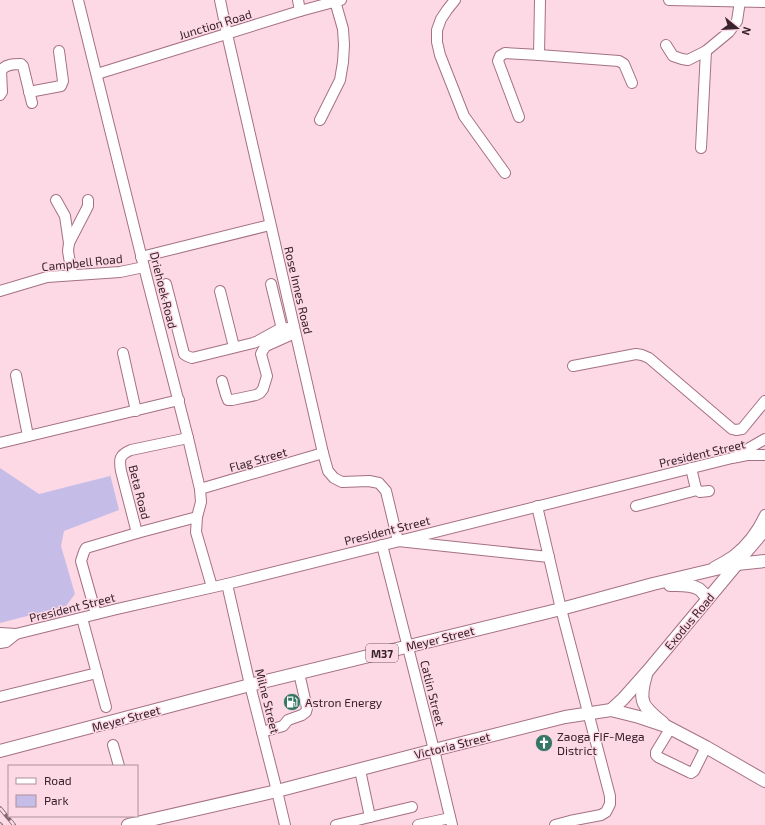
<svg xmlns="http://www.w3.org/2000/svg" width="765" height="825" font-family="'Exo 2',sans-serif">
<rect width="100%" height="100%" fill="#fdd9e6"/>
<polygon fill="#c5bde8" points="0,468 39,494 110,476 110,474 119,510 64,531 61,546 75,594 66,606 0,623"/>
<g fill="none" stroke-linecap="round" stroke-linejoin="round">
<defs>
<g id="minor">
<polyline points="78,0 144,267 188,438 200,489 201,502 197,517 196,532 212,587"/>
<polyline points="220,0 227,34 323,453 328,471 334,478 342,482 369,481 379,483 386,491 398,541 549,557"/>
<polyline points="298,0 300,11"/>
<polyline points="455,0 447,10 441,19 437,30 437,42 440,55 464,116 505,173"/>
<polyline points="669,0 765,2"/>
<polyline points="666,45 673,56 682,59 688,60 706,51 729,32 737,21 740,1"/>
<polyline points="539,55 619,61 624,64 632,83"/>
<polyline points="97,74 300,11 341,0"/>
<polyline points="29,92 61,86 63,81 59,51"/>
<path d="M0 95 2 92 1 71C5 64 14 64 21 64L23 66 32 103"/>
<polyline points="519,117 498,61 500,56 505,53 539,55 540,0"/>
<polyline points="320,120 340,80 343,62 344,45 343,29 335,1"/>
<polyline points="701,148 706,51"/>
<polyline points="56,200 65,216 69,243"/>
<polyline points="141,257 270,225"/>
<polyline points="72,275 68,251 69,243 85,212 88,206 88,200"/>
<polyline points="166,284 184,354 187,356 192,358 253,343 258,341 278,330 294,327"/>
<polyline points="271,284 282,329"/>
<polyline points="0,291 47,277 120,272 144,267"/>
<polyline points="220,291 234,347"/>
<polyline points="123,353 136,411"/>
<polyline points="573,366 636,354 642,355 649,358 732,429 736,430 742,429 765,401"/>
<polyline points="16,375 28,436"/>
<polyline points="222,381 226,395 228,400 232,400 256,395 260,393 263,389 267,376 261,354 263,350 266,346 295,333"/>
<polyline points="0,443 179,400"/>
<polyline points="739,454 765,439"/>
<polyline points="691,468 696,489 697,490"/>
<polyline points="200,489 323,453"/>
<polyline points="537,506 561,609 610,796 610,804 606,812 601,815 570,821 555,825"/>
<polyline points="636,506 697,490 700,492 709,491"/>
<path d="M137 533 121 471C119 459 119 455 131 450L188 438"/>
<polyline points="382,545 434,750 452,825"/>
<polyline points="737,564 765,531"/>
<path d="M714 567C720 564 727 560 733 556 746 546 758 530 765 515"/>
<polyline points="227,584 250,685 277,791 285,825"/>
<polyline points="96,614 81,561 84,552 86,548 137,533 197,517"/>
<polyline points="82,618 106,707"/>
<polyline points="0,633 16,634"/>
<polyline points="0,643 6,642 16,634 117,609 227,584 732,458 747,455 765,455"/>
<polyline points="0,697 97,673"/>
<polyline points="670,729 656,752 656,755 658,757 689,772 691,773 694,771 706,747"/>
<polyline points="262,732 283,726 288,720 302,715 306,712 307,708 299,673"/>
<polyline points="113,745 119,766"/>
<polyline points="370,817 412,807"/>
<polyline points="336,825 370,817 360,770"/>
<polyline points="418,825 450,818"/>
</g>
<g id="major">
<path d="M670 585C680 585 690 584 699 589 702 591 705 596 708 598"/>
<path d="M646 675C638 702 642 706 663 723"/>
<polyline points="611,710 623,699 647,672 737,564"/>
<polyline points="0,751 250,685 561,609 653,584 737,564 765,561"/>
<polyline points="128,825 277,791 434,750 565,717 611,710 639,717 666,726 706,747 765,781"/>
</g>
</defs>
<use href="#minor" stroke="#a57085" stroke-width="12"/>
<use href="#major" stroke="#a57085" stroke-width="14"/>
<use href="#minor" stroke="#fff" stroke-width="10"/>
<use href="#major" stroke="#fff" stroke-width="12"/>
<defs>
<g id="rail">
<polyline points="0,808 14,825"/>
<polyline points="0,824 1,825"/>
</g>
</defs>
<use href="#rail" stroke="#826771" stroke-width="4"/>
<use href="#rail" stroke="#fdd9e6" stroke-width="2.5" stroke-dasharray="8" stroke-linecap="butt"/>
</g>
<defs>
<symbol id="fuel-disc" viewBox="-11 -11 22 22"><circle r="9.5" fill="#367665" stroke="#fdd9e6"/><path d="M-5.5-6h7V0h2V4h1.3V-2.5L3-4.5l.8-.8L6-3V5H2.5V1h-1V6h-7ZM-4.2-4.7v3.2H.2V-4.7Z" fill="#fff"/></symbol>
<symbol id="church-disc" viewBox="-11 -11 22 22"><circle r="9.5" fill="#367665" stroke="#fdd9e6"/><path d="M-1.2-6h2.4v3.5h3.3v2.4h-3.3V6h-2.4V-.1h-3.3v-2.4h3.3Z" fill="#fff"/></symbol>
</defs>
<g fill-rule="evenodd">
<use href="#fuel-disc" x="282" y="692" width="20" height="20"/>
<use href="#church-disc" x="534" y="733" width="20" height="20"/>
</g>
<g text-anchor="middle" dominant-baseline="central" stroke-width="3" stroke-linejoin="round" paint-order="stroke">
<rect fill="#fdd9e6" stroke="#735963" stroke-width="1" x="366" y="644" width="32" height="18" rx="3"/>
<g font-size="11" font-weight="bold" fill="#38222b">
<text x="382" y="653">M37</text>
</g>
<g font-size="12" fill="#38222b" stroke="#fdd9e6">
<text transform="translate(215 24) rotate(-17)">Junction Road</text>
<text transform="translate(82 262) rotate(-6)">Campbell Road</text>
<text transform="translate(164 290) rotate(76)">Driehoek Road</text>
<text transform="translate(299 290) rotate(77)">Rose Innes Road</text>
<text transform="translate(702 453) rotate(-13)">President Street</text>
<text transform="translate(258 459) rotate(-16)">Flag Street</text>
<text transform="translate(140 492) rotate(76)">Beta Road</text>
<text transform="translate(387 530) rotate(-14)">President Street</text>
<text transform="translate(72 607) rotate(-14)">President Street</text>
<text transform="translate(689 621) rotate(-50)">Exodus Road</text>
<text transform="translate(440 638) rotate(-14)">Meyer Street</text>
<text transform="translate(433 693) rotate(76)">Catlin Street</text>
<text transform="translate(268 701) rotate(76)">Milne Street</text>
<text transform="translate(126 718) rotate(-15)">Meyer Street</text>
<text transform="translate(452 745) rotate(-14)">Victoria Street</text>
</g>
<g font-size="12" fill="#38222b" stroke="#fdd9e6" text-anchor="start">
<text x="305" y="702">Astron Energy</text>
<text x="557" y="736">Zaoga FIF-Mega<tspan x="557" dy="14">District</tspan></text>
</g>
</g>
<rect x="8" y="765" width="130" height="52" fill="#fdd9e6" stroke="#ae909b"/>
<rect x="16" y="778" width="20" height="6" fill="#ffffff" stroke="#ae909b"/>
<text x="44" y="785" font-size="12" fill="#38222b">Road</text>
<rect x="16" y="795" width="20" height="12" fill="#c5bde8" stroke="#ae909b"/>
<text x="44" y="805" font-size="12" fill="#38222b">Park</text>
<g transform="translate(737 28) rotate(108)" stroke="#fdd9e6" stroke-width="3" paint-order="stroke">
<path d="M0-3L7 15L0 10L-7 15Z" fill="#38222b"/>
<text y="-6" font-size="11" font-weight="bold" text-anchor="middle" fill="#38222b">N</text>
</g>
</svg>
